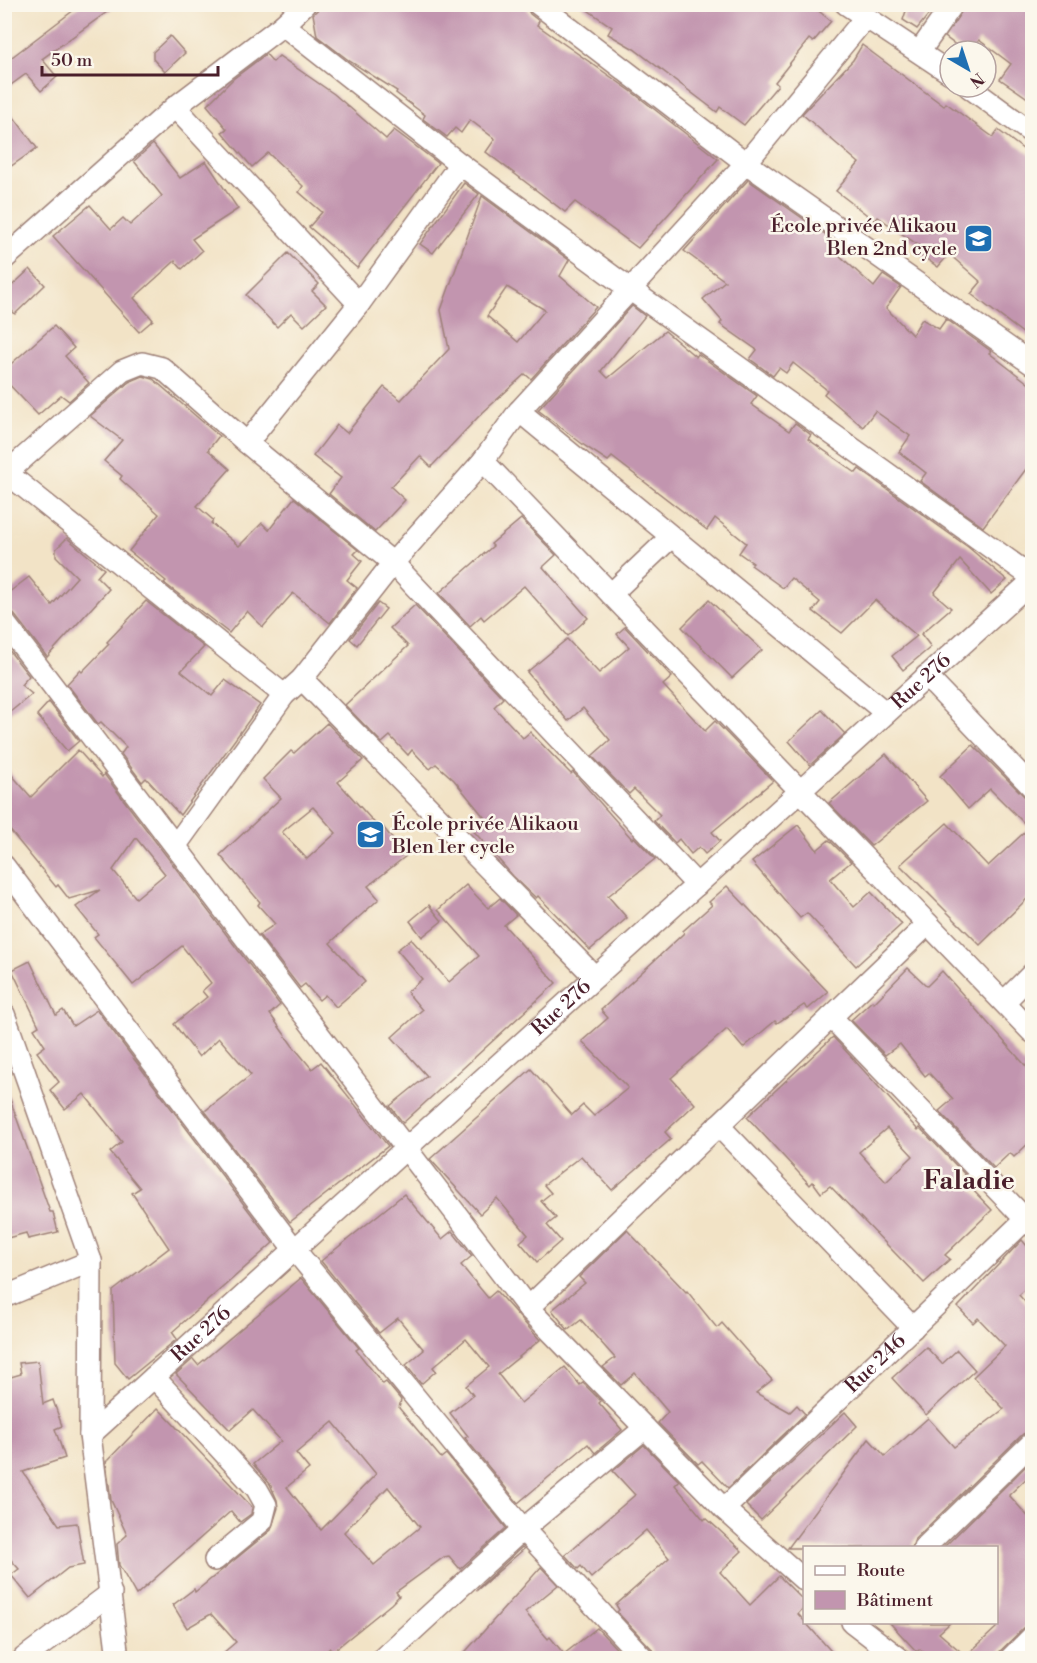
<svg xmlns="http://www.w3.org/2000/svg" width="1037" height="1663" font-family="'Libre Bodoni',serif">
<rect width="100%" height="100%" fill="#fbf7ec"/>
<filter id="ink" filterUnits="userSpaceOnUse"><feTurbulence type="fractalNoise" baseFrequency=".0167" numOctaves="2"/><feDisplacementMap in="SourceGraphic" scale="12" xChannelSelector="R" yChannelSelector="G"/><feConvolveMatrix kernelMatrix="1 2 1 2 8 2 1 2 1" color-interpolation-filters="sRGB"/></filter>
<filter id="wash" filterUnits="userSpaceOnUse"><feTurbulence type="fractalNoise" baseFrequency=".008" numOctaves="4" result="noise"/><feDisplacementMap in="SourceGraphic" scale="24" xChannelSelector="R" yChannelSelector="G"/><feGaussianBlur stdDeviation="1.35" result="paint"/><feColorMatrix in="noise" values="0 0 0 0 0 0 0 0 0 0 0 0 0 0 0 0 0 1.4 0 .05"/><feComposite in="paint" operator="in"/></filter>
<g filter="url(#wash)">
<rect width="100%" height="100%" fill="#f2e3c6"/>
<g id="blocks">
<g fill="#c295af" fill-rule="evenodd">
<polygon points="82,4 118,4 42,59 57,77 41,91 26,74 4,90 4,63"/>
<polygon points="324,4 525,4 530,14 539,21 537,25 631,91 718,159 638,248 575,202 565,212 486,152 495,139 470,120 461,133 455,128 447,137 423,119 425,115 396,93 397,91 351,62 317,36 313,14"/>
<polygon points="579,4 810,4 831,21 813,42 809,39 775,82 778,85 744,125 720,107 717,112 634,49 608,34 612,27"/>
<polygon points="902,4 937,4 917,29 903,20 907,8"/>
<polygon points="966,4 1032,4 1032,101 1000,79 1011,64 979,40 972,51 964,51 945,37"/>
<polygon points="170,36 185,53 165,72 153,59 153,52"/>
<polygon points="862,45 944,106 946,103 993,137 998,130 1032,156 1032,340 971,294 981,282 949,254 938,267 921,255 925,250 878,217 875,221 836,191 859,163 802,114 853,60"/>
<polygon points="266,54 273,62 279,56 334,94 386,139 394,130 438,163 357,268 309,227 322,212 299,192 303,186 268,153 252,167 222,132 227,129 207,105 233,79"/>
<polygon points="4,104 37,148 4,171"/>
<polygon points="153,144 180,178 206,161 238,209 192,239 202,251 182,269 175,261 134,298 153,320 139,332 53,236 90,205 111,229 123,218 130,225 162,196 134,161"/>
<polygon points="748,180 832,239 830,241 841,249 838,254 874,287 883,275 901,287 886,308 912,335 922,319 939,329 946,319 991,351 989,353 1032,386 1032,461 983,527 920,481 926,473 899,452 910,436 875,411 863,427 824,394 827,390 793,363 786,373 779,368 773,376 750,359 757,350 720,324 722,321 703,299 725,281 684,251"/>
<polygon points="464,183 479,194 433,253 420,244"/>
<path d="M482 196 569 260 560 276 596 307 531 379 525 374 480 415 431 467 420 456 391 487 405 500 375 532 329 494 341 478 313 456 337 425 347 433 384 387 401 400 449 349 441 310ZM507 287 545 310 518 342 487 316Z"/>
<polygon points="288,253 319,284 312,291 326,305 304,326 291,313 277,327 246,295"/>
<polygon points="30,269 45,285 15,314 4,303 4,293"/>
<polygon points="632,306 645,316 601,371 608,378 665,331 696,357 698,354 757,396 751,404 789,431 795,423 811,435 808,439 856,473 859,469 968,547 1007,580 991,594 960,560 934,593 951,608 921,634 931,647 903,670 892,656 917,636 875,600 842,633 813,611 820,602 791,578 783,588 751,565 753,563 739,553 746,543 715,518 707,530 612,457 608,461 585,446 538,410"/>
<polygon points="54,326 74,348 65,356 89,383 69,401 61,395 38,415 4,379 4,370"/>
<polygon points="143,376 153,379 219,436 208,450 230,469 197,506 213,520 211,523 239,546 262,523 269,530 294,498 358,550 354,554 362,561 347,580 357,588 330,623 293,593 263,627 247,611 229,633 164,583 166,581 129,551 159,514 120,479 122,476 104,461 122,440 90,416 129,382"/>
<polygon points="521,519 556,555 543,567 588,618 568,636 524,586 484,620 481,616 470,626 439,593 493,546 491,544"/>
<polygon points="67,538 104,569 97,577 109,589 47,657 14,614 4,610 4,596 29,577 52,605 77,577 56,556 56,549"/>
<polygon points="709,600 762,650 732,678 682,627"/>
<polygon points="146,601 204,647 181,671 212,696 225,680 260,705 180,815 146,778 142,782 121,754 126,747 101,722 98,724 67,684 80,670 82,672 109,644 107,642"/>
<polygon points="378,603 386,609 357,645 350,639"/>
<polygon points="415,605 503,698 494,707 523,738 530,732 571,774 573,772 632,839 634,837 655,859 608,896 627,918 590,950 538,896 536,898 513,876 471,828 484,817 454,780 436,764 430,769 412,750 408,755 390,736 382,743 345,705 408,646 390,628"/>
<polygon points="625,627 672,677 663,685 705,731 715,721 773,781 712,832 720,841 705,854 699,847 691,854 679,839 675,843 654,821 660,815 634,789 629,794 592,756 610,740 583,708 568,721 527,672 567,639 599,673 629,647 617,634"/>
<polygon points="4,644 29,676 21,685 32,694 4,717"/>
<polygon points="49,702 79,741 67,751 37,715"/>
<polygon points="822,710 845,734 810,765 789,741"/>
<path d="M327 723 363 760 338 782 380 829 383 827 406 856 368 886 379 899 330 943 365 982 336 1007 325 995 319 1000 305 984 300 988 259 935 275 924 258 905 260 902 220 855 281 798 263 779 291 751 294 753ZM313 807 336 833 307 859 282 832Z"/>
<polygon points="973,745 1032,804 1032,894 980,945 900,865 947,823 988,866 1029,828 990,789 968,809 940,776"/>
<path d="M78 750 102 777 104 774 280 1005 270 1014 292 1045 312 1069 321 1062 388 1146 290 1222 205 1111 251 1075 219 1038 199 1057 174 1024 207 997 202 991 211 983 182 946 133 985 94 937 98 934 76 907 100 890 69 899 58 885 56 887 4 823V766L31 797ZM136 838 165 874 136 898 113 870Z"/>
<polygon points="886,754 927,801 871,846 829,803"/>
<polygon points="798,825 817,850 829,840 851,862 830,879 854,907 871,892 902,924 856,966 807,913 800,918 752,862"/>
<polygon points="466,885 488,908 500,898 516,915 504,925 556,983 403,1123 390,1106 427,1076 392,1037 422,1010 407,992 422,979 397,950 411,939 449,982 479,956 438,910"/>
<polygon points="727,886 828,992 808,1009 804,1005 777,1023 775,1021 743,1048 727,1029 671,1078 695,1104 665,1132 671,1139 612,1190 581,1156 544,1185 551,1193 541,1201 556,1218 547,1225 561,1241 537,1262 520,1242 528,1235 497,1198 480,1214 430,1159 531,1069 572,1115 583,1105 594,1116 628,1088 582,1041 608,1018 601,1010 684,933 683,931 712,905 709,902"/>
<polygon points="429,905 442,921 422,937 410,921"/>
<polygon points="30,961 56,1015 63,1010 73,1026 97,1010 273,1243 172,1332 177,1339 128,1379 115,1363 113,1291 169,1248 132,1193 140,1188 110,1152 122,1142 84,1094 65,1109 50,1090 59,1082 37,1052 45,1046 34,1029 39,1026 12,970"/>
<polygon points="908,968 927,986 942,971 1032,1073 1032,1140 1014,1157 1010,1153 994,1168 939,1111 953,1099 929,1073 925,1076 900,1044 885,1055 851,1020 872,1001 874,1003"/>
<path d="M833 1037 918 1130 920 1128 975 1185 971 1188 992 1210 945 1255 950 1259 924 1283 830 1186 821 1193 813 1182 810 1185 747 1117ZM887 1128 913 1156 886 1182 859 1152Z"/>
<polygon points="7,1091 50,1212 53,1212 58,1232 28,1239 26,1233 4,1239 4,1092"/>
<polygon points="404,1194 442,1239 452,1231 472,1256 461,1265 488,1298 496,1291 540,1340 498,1374 521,1403 565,1367 580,1385 583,1383 601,1401 599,1403 622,1430 595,1453 588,1444 518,1503 465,1438 468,1436 450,1413 473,1395 466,1386 489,1367 466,1339 433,1367 436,1371 421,1384 406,1365 424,1350 398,1318 379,1333 321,1261"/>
<polygon points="627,1230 686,1292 687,1291 717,1328 722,1323 772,1380 756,1393 790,1412 797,1405 805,1414 728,1488 702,1461 698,1464 658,1423 668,1412 635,1373 621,1385 603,1367 615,1358 581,1320 568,1330 552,1310 585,1283 579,1277"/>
<polygon points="1022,1240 1032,1252 1032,1283 1019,1295 1032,1310 1032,1431 1023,1434 915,1539 912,1548 788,1548 869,1439 885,1456 928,1418 954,1447 1004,1409 973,1377 1005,1346 978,1318 973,1323 958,1307"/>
<path d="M301 1278 359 1348 356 1350 383 1384 386 1382 401 1400 399 1408 441 1458 446 1454 506 1528 460 1569 449 1556 444 1557 396 1592 399 1596 391 1604 333 1651 330 1648 317 1659H216L236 1642 211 1614 187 1628 173 1605 194 1589 195 1592 271 1530 278 1508 277 1500 270 1484 253 1464 281 1441 253 1410 230 1430 176 1374 193 1359 198 1365ZM333 1422 376 1474 321 1530 287 1487 309 1469 296 1453ZM388 1487 420 1527 374 1565 344 1532Z"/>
<polygon points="926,1347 942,1364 957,1350 975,1370 926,1415 892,1378"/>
<polygon points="38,1361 43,1404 53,1400 62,1426 55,1429 65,1458 23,1472 59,1525 77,1523 84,1565 68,1568 30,1598 11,1575 19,1569 4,1552 4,1379 21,1374 19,1363"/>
<polygon points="158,1408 252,1507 251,1514 240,1522 231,1511 136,1595 119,1565 117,1544 127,1535 111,1500 106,1462"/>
<polygon points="845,1412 857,1426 761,1520 746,1505"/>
<polygon points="644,1445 679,1481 675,1485 704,1520 706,1518 742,1551 720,1572 750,1605 779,1576 804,1601 804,1607 798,1614 838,1659 655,1659 652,1649 617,1612 619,1610 616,1605 669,1558 646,1530 591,1578 581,1566 578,1569 565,1555 635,1495 613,1471"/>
<polygon points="1032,1460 1032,1473 1009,1495 1032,1521 1032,1620 992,1659 931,1659 920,1649 917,1652 890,1623 950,1623 939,1633 966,1656 996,1628 996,1548 943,1548"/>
<polygon points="522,1547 524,1549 477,1590 477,1589"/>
<polygon points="541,1567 558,1585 525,1612 548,1639 550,1637 564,1654 597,1628 626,1659 459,1659"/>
</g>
</g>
</g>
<g filter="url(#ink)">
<use href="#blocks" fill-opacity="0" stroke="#9e8178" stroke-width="1.5"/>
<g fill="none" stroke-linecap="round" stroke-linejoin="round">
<defs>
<g id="street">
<polyline points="538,4 746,163 1032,364"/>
<polyline points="846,4 950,73"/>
<polyline points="283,25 460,164 631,290 1032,577"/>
<polyline points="920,51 953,4"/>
<polyline points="969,87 1032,133"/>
<polyline points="175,107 359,304"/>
<polyline points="4,259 175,107 283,25 305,4"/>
<polyline points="519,411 886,713"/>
<polyline points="247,443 359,304 460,164"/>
<polyline points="483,461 1032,1032"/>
<polyline points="8,474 284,695"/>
<polyline points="4,475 122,371 142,363 162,368 247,443 393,563 697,885"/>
<polyline points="611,594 671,537"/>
<polyline points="4,622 528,1308 724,1509 804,1580"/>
<polyline points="926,676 1032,787"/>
<polyline points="302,679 595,977"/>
<polyline points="176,845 284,695 302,679 393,563 483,461 519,411 746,163 865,18"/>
<polyline points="4,866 294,1249 523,1529 643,1658"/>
<polyline points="1004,1002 1032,974"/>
<polyline points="4,1014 91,1261 90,1435 118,1658"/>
<polyline points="831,1017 1032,1226"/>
<polyline points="718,1125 913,1328"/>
<polyline points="4,1297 91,1261"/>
<polyline points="528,1308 928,924"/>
<polyline points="154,1377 257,1489 266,1505 262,1521 215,1560"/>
<path id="s1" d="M90 1435 1032 581"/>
<path id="s2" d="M724 1509 1026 1219"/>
<polyline points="924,1548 1032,1443"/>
<polyline points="852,1622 899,1658"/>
<polyline points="24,1658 111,1593"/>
<polyline points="383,1658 523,1529 645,1428"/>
<polyline points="1011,1658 1032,1637"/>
</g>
</defs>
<use href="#street" stroke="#9e8178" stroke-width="24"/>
<use href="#street" stroke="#fff" stroke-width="21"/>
</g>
</g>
<defs>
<symbol id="school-square" viewBox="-11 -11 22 22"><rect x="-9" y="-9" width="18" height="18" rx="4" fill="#1f6fb2" stroke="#fbf7ec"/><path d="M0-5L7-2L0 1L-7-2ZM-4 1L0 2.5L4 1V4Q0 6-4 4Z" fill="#fff"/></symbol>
</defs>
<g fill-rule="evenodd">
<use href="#school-square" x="962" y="222" width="33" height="33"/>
<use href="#school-square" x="354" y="818" width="33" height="33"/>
</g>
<g text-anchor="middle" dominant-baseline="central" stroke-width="5" stroke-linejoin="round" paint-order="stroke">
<g font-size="20" fill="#4a1f2b" stroke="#fbf7ec" text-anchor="end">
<text x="957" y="226">École privée Alikaou<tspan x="957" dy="23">Blen 2nd cycle</tspan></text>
<text x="392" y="824" text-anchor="start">École privée Alikaou<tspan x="392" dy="23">Blen 1er cycle</tspan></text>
</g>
<g font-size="20" fill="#4a1f2b" stroke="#fbf7ec">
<text stroke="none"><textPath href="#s1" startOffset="1122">Rue 276</textPath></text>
<text stroke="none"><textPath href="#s1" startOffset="636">Rue 276</textPath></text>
<text stroke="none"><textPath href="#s1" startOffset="150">Rue 276</textPath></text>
<text stroke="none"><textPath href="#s2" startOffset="210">Rue 246</textPath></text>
</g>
<g font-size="26" font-weight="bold" fill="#4a1f2b" stroke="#fbf7ec">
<text x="969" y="1181">Faladie</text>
</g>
</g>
<rect width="1037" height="1663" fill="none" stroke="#fbf7ec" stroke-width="24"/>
<rect x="803" y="1546" width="195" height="78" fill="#fbf7ec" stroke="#b4a19f" stroke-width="1.5"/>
<rect x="815" y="1566" width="30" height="9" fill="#ffffff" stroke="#b4a19f" stroke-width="1.5"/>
<text x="857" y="1576" font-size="18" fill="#4a1f2b">Route</text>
<rect x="815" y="1591" width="30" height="18" fill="#c295af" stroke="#b4a19f" stroke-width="1.5"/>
<text x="857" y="1606" font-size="18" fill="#4a1f2b">Bâtiment</text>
<g transform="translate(968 69) rotate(141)"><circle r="28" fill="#fbf7ec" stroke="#b4a19f" stroke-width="1.5"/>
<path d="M0-4.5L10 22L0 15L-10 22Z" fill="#1f6fb2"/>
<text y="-9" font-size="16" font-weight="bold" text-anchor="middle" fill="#4a1f2b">N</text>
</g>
<path d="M42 66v9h176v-9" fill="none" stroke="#4a1f2b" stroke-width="3"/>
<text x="51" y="66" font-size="18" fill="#4a1f2b" stroke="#fbf7ec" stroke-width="4.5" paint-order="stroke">50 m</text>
</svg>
